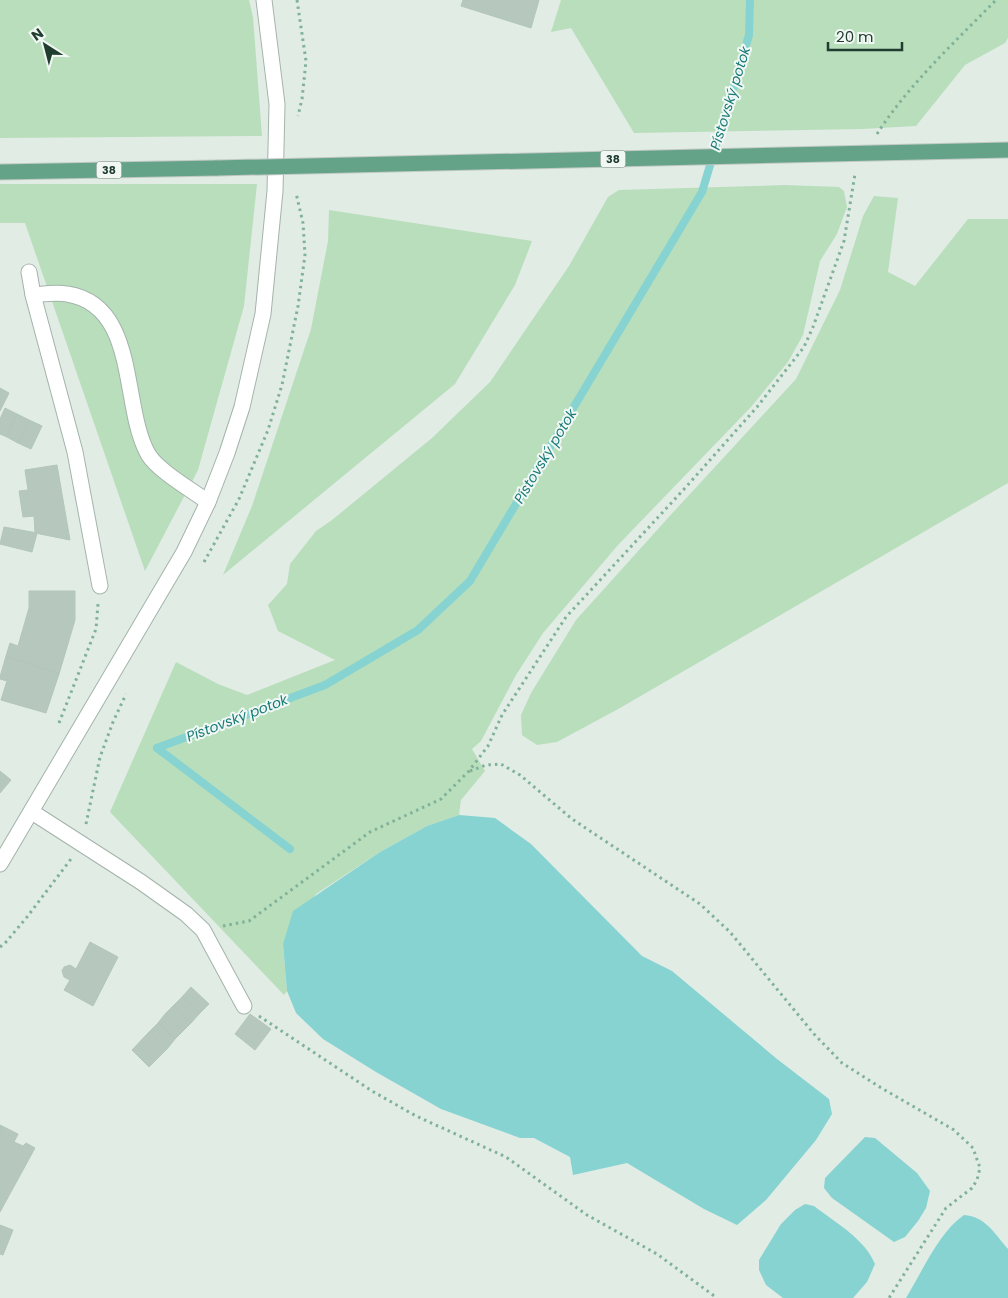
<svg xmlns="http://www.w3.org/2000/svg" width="1008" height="1298" font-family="Poppins,sans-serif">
<rect width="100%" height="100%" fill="#e1ece5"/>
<g fill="#b9debc">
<polygon points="0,0 249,0 253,17 262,136 0,138"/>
<polygon points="561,0 1008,0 1008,38 1005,43 965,65 916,126 862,129 634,133 571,28 551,32"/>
<polygon points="0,184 257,184 244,306 198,470 145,571 25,223 0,223"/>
<polygon points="785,185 839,187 844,191 847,207 837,234 820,261 803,335 788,362 751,407 618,545 543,633 516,675 481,741 472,749 485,771 461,800 459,815 427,826 380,852 316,894 283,944 287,991 284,995 110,812 176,662 218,684 247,695 335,660 278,631 268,605 287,584 290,564 316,531 332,520 432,438 490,382 569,266 608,197 619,190"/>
<polygon points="874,196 898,198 888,272 915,286 968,219 1008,219 1008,483 620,708 557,742 537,745 522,735 521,715 531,693 576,620 667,519 796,379 840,290 863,216"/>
<polygon points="329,210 532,241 515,285 455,384 223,575 252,506 311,329 328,241"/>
</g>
<g fill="#86d3d1">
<polygon points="459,815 495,818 531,844 642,956 672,971 777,1059 829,1099 832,1114 816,1140 766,1200 737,1225 704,1209 627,1163 573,1175 570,1157 534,1138 520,1138 441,1109 376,1072 323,1039 296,1013 287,991 283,944 293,911 380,852 427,826"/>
<polygon points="865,1137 875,1138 917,1173 930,1191 926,1208 918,1221 905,1237 894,1242 832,1198 824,1188 825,1178"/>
<path d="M805 1204 814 1206C836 1223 865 1239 875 1264L867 1282 853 1298H783L766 1285 759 1270V1260L781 1224 795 1210Z"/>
<path d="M964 1215C985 1216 995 1234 1008 1249V1298H906C922 1272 939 1232 964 1215Z"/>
</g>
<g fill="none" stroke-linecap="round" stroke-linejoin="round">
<g stroke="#86d3d1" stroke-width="8">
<polyline points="157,748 325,685 418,630 470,581 702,192 749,35 750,0"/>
<polyline points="157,748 290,849"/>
</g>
</g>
<g fill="#b6c7bd" stroke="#b3c6ba">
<polygon points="463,0 539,0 531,28 461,6"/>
<polygon points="0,388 9,393 0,411"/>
<polygon points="5,408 17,414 7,437 0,434 0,419"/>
<polygon points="17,414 29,420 18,443 7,437"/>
<polygon points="29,420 42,426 31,449 18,443"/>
<polygon points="57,465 70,540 35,533 34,516 23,517 19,491 28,490 25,470"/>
<polygon points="4,527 37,533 32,552 0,544"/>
<polygon points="29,591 75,591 75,620 59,674 6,656 10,643 18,646 29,608"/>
<polygon points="6,656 59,674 46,713 1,700 7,681 0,679 0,677"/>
<polygon points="0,771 11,780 0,793"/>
<polygon points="90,942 118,957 93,1006 64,990 70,980 64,977 62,971 64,967 70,965 76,969"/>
<polygon points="191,987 209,1004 200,1013 182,997"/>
<polygon points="182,997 200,1013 191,1023 173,1006"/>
<polygon points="173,1006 191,1023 183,1031 165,1014"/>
<polygon points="165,1014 183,1031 175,1039 158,1023"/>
<polygon points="250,1014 271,1029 255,1050 235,1034"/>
<polygon points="158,1023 175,1039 167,1049 149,1032"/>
<polygon points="149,1032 167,1049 149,1067 132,1050"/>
<polygon points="0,1125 18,1134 14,1142 23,1146 26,1143 35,1148 0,1212"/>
<polygon points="0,1225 13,1230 3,1255 0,1254"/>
</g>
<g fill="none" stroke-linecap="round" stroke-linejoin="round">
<defs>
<g id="minor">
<polyline points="29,272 33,295 75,452 100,586"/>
<path d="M33 295C44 294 57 292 67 294 139 305 121 406 148 454 158 471 192 490 208 502"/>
<polyline points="32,812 141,882 186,914 203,930 244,1006"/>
<polyline points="0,864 184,552 208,502 227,453 242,407 263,314 275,191 277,104 264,0"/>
</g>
<polyline id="major" points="0,172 217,168"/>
</defs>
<use href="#minor" stroke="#a3b4ab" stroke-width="17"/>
<use href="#major" stroke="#c1c9c5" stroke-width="17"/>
<g stroke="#80b199" stroke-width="3" stroke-dasharray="2.5 4" stroke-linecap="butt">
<polyline points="297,0 306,61 302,99 298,116"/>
<path d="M877 134C909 84 955 42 996 0"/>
<polyline points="204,562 239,499 268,430 282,385 298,306 305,255 303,223 296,193"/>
<polyline points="59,723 96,629 98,604"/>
<polyline points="470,771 486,765 501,764 520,775 572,819 700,904 730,932 814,1034 842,1063 883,1089 954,1130 973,1148 980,1168 977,1180 972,1188 946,1208 889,1298"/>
<polyline points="86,824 100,757 113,722 126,694"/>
<polyline points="223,926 249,921 370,832 441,799 469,771 488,746 502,715 566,617 686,487 757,407 804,347 813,327 844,241 855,174"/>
<polyline points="0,947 6,942 27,917 71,859"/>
<polyline points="259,1016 372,1091 416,1116 506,1157 587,1215 657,1254 717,1298"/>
</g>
<use href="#minor" stroke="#fff" stroke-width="15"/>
<use href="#major" stroke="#64a387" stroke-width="15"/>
<defs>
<polyline id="major-bridge" points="217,168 1008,150"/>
</defs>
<use href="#major-bridge" stroke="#c1c9c5" stroke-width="17" stroke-linecap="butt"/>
<use href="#major-bridge" stroke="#64a387" stroke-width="15"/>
</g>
<g text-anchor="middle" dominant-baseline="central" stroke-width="4" stroke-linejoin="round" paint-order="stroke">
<g fill="#f1f8f3" stroke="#5f756a" stroke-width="1">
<rect x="600.5" y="150.5" width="25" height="17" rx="4"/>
<rect x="96.5" y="161.5" width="25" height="17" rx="4"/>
</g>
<g font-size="11" font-weight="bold" fill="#203d30">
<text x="613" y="159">38</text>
<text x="109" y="170">38</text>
</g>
<g font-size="14" font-style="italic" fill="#197b79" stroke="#f1f8f3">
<text transform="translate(730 98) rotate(-73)">Pístovský potok</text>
<text transform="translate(545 456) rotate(-59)">Pístovský potok</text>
<text transform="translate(237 718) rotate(-21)">Pístovský potok</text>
</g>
</g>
<g transform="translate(45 45) rotate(324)" stroke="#f1f8f3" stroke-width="4" paint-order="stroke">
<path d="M0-4L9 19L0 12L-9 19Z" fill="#203d30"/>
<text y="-8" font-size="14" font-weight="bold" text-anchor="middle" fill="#203d30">N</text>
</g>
<path d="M828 42v8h74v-8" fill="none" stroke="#203d30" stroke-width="2.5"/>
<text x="836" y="42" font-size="15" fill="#203d30" stroke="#f1f8f3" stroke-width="4" paint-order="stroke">20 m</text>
</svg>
